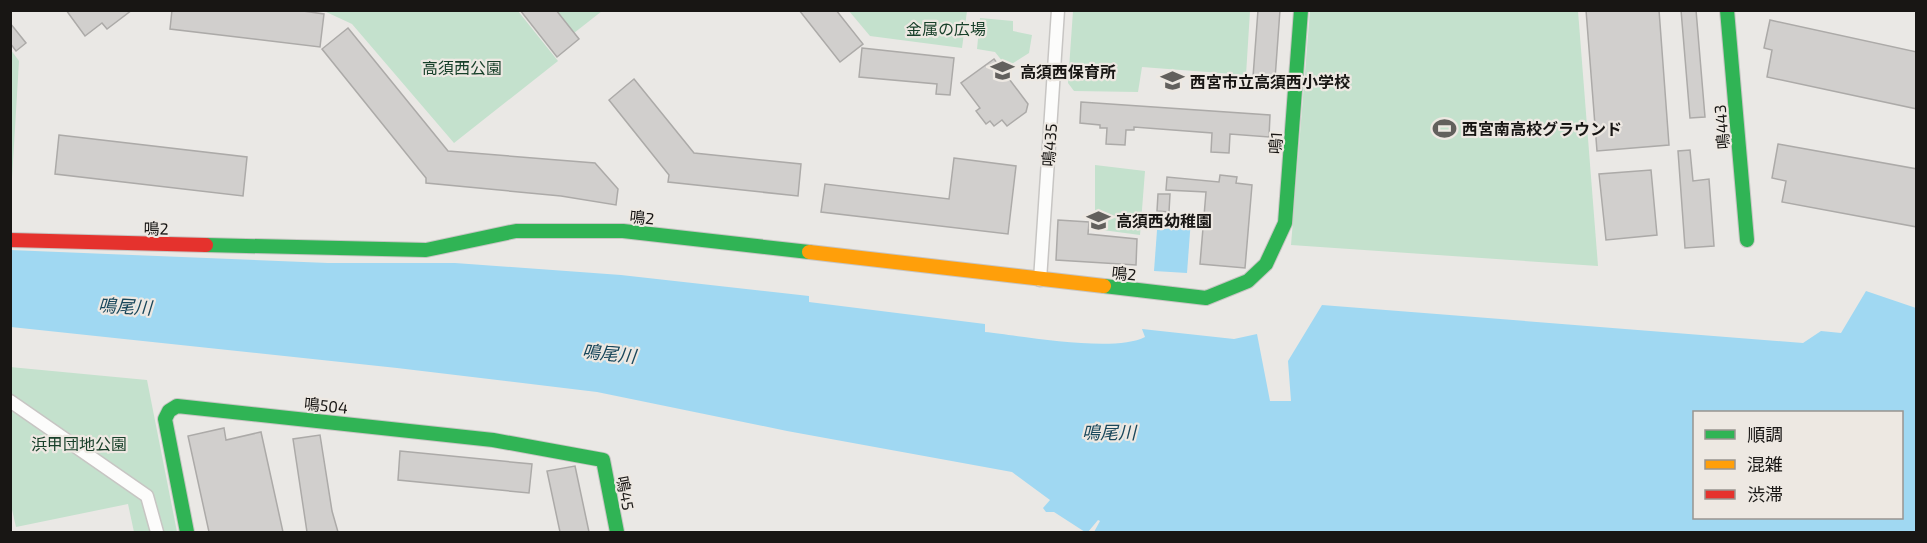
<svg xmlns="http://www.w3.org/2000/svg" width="1927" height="543" font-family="'Exo 2','Noto Sans JP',sans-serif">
<rect width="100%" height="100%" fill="#eae8e5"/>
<g fill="#c4e1cd">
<polygon points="324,11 518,11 558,61 454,143 352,24"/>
<polygon points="556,11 602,11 574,33"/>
<polygon points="849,11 967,11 962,48 870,36"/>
<polygon points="1073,11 1250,11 1246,75 1142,67 1138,92 1074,91 1068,83"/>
<polygon points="1310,11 1578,11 1598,266 1291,245"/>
<polygon points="980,18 1013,21 1013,31 1032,35 1029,53 1007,67 995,52 977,49"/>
<polygon points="11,50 19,61 11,195"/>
<polygon points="1095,165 1145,171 1140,235 1095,229"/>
<polygon points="10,367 147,380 177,532 134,532 128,504 16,527 10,501"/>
</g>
<g fill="#a0d8f2" fill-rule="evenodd">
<polygon points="1158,217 1191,219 1187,273 1154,271"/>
<path d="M10 250 328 263H455L621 275 809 296V302L985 324V332C1023 336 1114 353 1145 337L1142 329 1234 339 1257 334 1270 401H1291L1288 361 1322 305 1803 343 1821 331 1841 333 1866 291 1916 308V532H1094L1100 521 1098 520 1088 532H1085L1054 512H1046L1043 508 1050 500 1012 472 787 431 597 392 397 368 11 327ZM1694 412H1902V518H1694Z"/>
</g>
<g fill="#d1cfcd" stroke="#acaaa8" stroke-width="1.5">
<polygon points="66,10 132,10 107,29 102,23 85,36"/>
<polygon points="172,10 296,10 324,14 320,47 170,29"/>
<polygon points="520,10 556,10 579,39 557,57"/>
<polygon points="799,10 836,10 863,44 840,62"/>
<polygon points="1258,10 1280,10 1275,79 1253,77"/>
<polygon points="1586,10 1659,10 1669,145 1597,151"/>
<polygon points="1681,10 1696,10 1705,117 1690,118"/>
<polygon points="1770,20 1917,52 1917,109 1767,77 1772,50 1764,48"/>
<polygon points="10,23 26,43 16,51 10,43"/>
<polygon points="348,28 448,151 595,163 618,189 616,205 561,196 426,183 426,178 322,49"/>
<polygon points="862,48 954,58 950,95 936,94 937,84 859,77"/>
<polygon points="994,59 1028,104 1026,112 1007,126 1002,120 994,126 990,121 986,124 976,111 980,108 961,83"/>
<polygon points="634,79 694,153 801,164 798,196 668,182 669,175 609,100"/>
<polygon points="1081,102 1270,115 1269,137 1230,134 1229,153 1211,152 1212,133 1134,127 1134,130 1126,130 1125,145 1106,144 1107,128 1100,128 1100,125 1080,123"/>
<polygon points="59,135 247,157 243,196 55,174"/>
<polygon points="1778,144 1917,169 1917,227 1782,202 1786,181 1772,178"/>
<polygon points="1690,150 1693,181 1709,179 1714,246 1685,248 1678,151"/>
<polygon points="954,158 1016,166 1008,234 821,212 825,184 949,199"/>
<polygon points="1651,170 1657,235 1606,240 1599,174"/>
<polygon points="1220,175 1237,177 1236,183 1252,185 1245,268 1200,264 1206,192 1166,190 1167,177 1219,182"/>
<polygon points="1158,194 1170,194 1169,212 1157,211"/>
<polygon points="1058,220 1089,222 1088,234 1137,239 1136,265 1056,260"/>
<polygon points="224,428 226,440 261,432 283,532 209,532 188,436"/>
<polygon points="320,435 332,511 338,532 307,532 293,439"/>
<polygon points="400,451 532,464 529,493 398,480"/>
<polygon points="575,466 589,532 560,532 547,471"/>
</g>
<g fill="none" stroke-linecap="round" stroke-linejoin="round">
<defs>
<g id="street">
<polyline points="1040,280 1058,10"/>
<polyline points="10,401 147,496 157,532"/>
</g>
<g id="fast">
<polyline points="1727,10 1747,240"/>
<polyline points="206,245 426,250 516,231 623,231 809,252"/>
<polyline points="1104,286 1206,298 1248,281 1266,264 1285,223 1301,10"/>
<polyline points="187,532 165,419 169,411 177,406 493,440 603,460 617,532"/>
</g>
<polyline id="slow" points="809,252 1104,286"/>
<polyline id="jam" points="10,240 206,245"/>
</defs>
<use href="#street" stroke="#c7c5c3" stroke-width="15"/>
<use href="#fast" stroke="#c7c5c3" stroke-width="16"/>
<use href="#slow" stroke="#c7c5c3" stroke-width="16"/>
<use href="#jam" stroke="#c7c5c3" stroke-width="16"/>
<use href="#street" stroke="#fcfcfb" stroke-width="12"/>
<use href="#fast" stroke="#30b455" stroke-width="14"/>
<use href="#slow" stroke="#ff9f0a" stroke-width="14"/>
<use href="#jam" stroke="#e5322d" stroke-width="14"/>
</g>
<defs>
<symbol id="school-bare" viewBox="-9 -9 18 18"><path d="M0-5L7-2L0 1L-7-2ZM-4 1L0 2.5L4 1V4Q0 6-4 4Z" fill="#62605d" stroke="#ede8e2" stroke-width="2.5" paint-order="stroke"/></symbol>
<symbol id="stadium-bare" viewBox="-9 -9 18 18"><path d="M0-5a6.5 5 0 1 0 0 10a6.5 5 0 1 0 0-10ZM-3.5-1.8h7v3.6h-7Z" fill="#62605d" stroke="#ede8e2" stroke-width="2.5" paint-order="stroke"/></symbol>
</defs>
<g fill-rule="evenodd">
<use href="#school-bare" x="986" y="54" width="33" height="33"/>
<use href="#school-bare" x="1156" y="64" width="33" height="33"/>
<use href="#stadium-bare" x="1428" y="112" width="33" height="33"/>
<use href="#school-bare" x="1082" y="204" width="33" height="33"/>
</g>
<g text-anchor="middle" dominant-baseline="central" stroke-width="4.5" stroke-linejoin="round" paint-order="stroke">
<g font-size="16" fill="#18402a" stroke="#ede8e2">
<text x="946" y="28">金属の広場</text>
<text x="462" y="67">高須西公園</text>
<text x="79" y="443">浜甲団地公園</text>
</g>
<g font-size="16" font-weight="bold" fill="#181614" stroke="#ede8e2" text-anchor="start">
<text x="1020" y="71">高須西保育所</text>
<text x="1190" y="81">西宮市立高須西小学校</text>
<text x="1462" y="128">西宮南高校グラウンド</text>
<text x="1116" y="220">高須西幼稚園</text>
</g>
<g font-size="16" fill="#181614" stroke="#ede8e2">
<text transform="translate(1721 127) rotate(-95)">鳴443</text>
<text transform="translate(1275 143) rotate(-86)">鳴1</text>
<text transform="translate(1049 145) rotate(-86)">鳴435</text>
<text transform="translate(642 217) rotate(6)">鳴2</text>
<text transform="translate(156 228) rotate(1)">鳴2</text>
<text transform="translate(1124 273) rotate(6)">鳴2</text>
<text transform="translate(326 405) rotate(6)">鳴504</text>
<text transform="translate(626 493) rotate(79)">鳴45</text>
</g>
<g font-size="18" font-style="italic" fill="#19475b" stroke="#ede8e2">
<text transform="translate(125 306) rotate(3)">鳴尾川</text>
<text transform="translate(609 353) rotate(6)">鳴尾川</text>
<text x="1109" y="432">鳴尾川</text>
</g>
</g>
<rect width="1927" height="543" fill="none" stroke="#181614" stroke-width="24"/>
<rect x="1693" y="411" width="210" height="108" fill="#ede8e2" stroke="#989490" stroke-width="1.5"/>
<rect x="1705" y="430" width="30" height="9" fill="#30b455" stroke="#989490" stroke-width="1.5"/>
<text x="1747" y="441" font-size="18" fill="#181614">順調</text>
<rect x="1705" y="460" width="30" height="9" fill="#ff9f0a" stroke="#989490" stroke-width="1.5"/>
<text x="1747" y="471" font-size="18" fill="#181614">混雑</text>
<rect x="1705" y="490" width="30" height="9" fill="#e5322d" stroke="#989490" stroke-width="1.5"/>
<text x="1747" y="501" font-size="18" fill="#181614">渋滞</text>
</svg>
